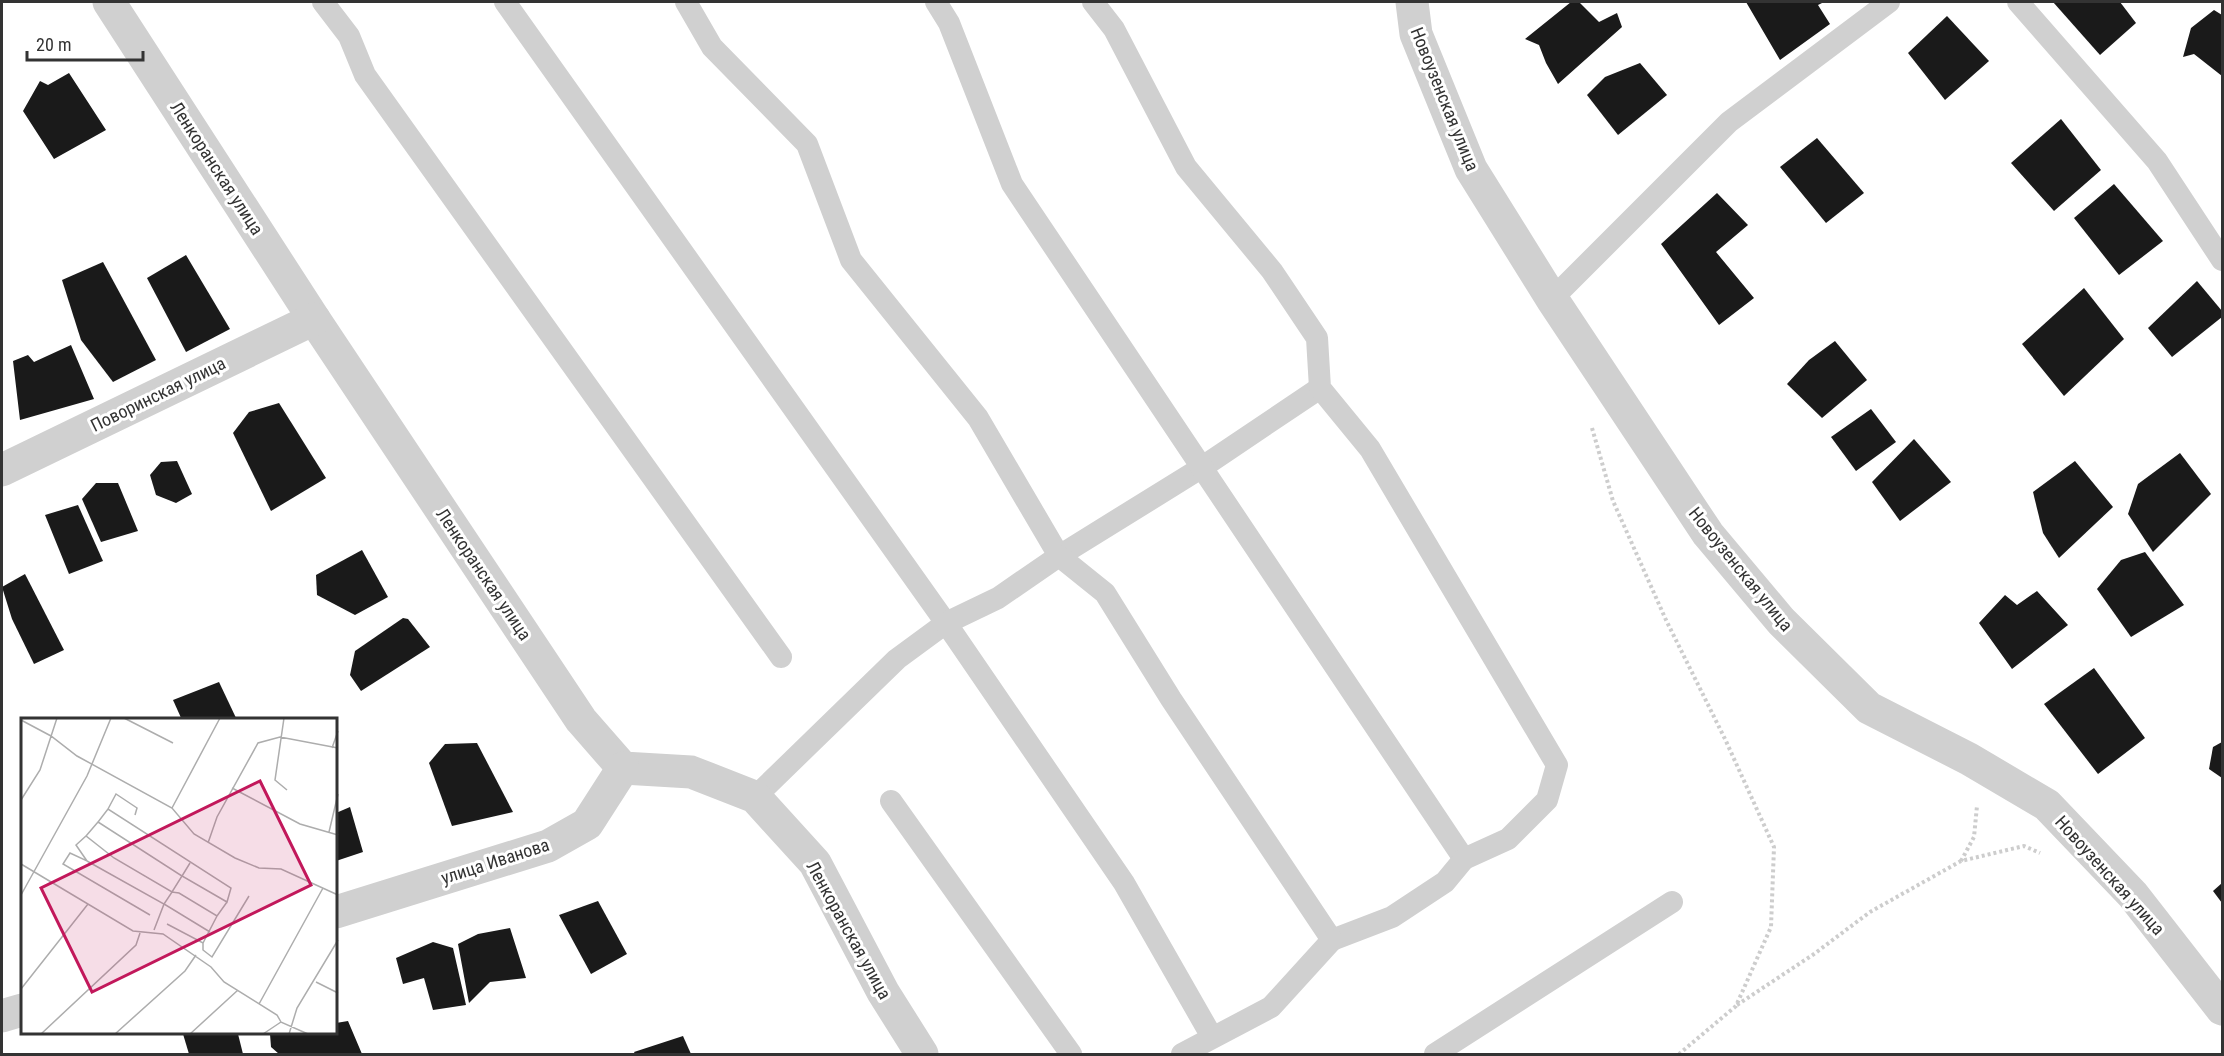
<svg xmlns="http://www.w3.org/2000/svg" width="2224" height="1056" font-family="'Roboto Condensed',sans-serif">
<rect width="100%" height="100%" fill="#fff"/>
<g fill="#1a1a1a">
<polygon points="1571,2 1579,2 1599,22 1617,13 1622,27 1558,84 1546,63 1539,45 1525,39"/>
<polygon points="1746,2 1824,2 1818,5 1830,24 1780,60"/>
<polygon points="2053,2 2120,2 2136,23 2100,55"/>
<polygon points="2214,10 2222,15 2222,76 2194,54 2183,57 2191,28"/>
<polygon points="1947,16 1989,61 1945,100 1908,53"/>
<polygon points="1640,63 1667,95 1618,135 1587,95 1605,77"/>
<polygon points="69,73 106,130 54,159 23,111 40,81 48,85"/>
<polygon points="2061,119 2101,170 2054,211 2011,163"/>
<polygon points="1817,138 1864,193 1826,223 1780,167"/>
<polygon points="2114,184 2163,241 2119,275 2074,218"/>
<polygon points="1717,193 1748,225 1716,252 1754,298 1719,325 1661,244"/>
<polygon points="186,255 230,329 186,352 147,278"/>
<polygon points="103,262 156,360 113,382 81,340 62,280"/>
<polygon points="2197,281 2222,311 2222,317 2172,357 2148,328"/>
<polygon points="2084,288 2124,339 2064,396 2022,344"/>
<polygon points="1835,341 1867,380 1822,418 1787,384 1809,360"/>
<polygon points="71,345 94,399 20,420 13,361 28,355 34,362"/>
<polygon points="279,403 326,478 271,511 233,433 249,412"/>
<polygon points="1871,409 1896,442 1856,471 1831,437"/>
<polygon points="1914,439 1951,482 1900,521 1872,482"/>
<polygon points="2180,453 2211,494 2153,552 2128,514 2138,484"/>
<polygon points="177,461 192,494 176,503 156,495 150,475 161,462"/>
<polygon points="2075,461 2113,507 2059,558 2043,533 2033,492"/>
<polygon points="96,483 118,483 138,531 101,542 82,499"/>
<polygon points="78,505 103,561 69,574 45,515"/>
<polygon points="362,550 388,597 355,615 317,595 316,575"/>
<polygon points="2145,552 2184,605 2131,637 2097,589 2121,560"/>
<polygon points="25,574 64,650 34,664 12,619 2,587"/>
<polygon points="2037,591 2068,625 2012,669 1979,623 2005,595 2017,605"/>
<polygon points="403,618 408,619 430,647 361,691 350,675 355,651"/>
<polygon points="2094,668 2145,738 2098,774 2044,704"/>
<polygon points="219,682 237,720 182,720 173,700"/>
<polygon points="2222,742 2222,778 2209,769 2213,747"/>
<polygon points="477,743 513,812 452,826 429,763 445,744"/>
<polygon points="350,807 363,852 336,861 336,813"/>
<polygon points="2222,883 2222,903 2213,891"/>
<polygon points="598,901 627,954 591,974 559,915"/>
<polygon points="510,928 526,978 490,982 469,1003 458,944 478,934"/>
<polygon points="433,942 453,948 466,1005 433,1010 424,978 403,984 396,958"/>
<polygon points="348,1021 362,1054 279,1054 271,1047 270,1034 336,1034 336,1023"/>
<polygon points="183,1034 238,1034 243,1054 189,1054"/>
<polygon points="683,1036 691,1054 635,1054 634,1052"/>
</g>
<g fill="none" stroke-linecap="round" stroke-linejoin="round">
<g stroke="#cdcdcd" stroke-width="4" stroke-dasharray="3 3" stroke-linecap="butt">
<polyline points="1592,428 1613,501 1666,620 1725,739 1774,847 1771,927 1736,1006 1679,1054"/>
<polyline points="1961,861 1974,837 1977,806"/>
<polyline points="1737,1005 1814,954 1870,912 1961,861 2024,846 2040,853"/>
</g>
<g stroke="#d0d0d0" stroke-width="22">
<polyline points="323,2 349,36 365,75 781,657"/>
<polyline points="505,2 946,623 897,659 755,797"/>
<polyline points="686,2 712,47 807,144 851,260 978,418 1059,556 1201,468 1320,388"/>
<polyline points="936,2 949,23 1012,184 1464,859 1508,839 1547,800 1557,765 1370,449 1320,388 1317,338 1272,271 1186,167 1114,29 1093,2"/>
<polyline points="2018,2 2157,161 2222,260"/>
<polyline points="1552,299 1729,122 1889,2"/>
<polyline points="891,801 1071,1054"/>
<polyline points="1212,1037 1124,883 946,623 998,598 1059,556 1105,593 1171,699 1332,940 1392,917 1445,882 1464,859"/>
<polyline points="1182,1054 1271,1007 1332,940"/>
<polyline points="1435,1054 1672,902"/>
</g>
<g stroke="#d0d0d0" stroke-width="33">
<polyline points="109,2 314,319 581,720 623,768 691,772 755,797 815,863 883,992 922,1054"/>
<polyline points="1412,2 1416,34 1471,169 1552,299 1708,534 1781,621 1869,708 1969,759 2047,805 2133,895 2222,1009"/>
<polyline points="2,470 314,319"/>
<polyline points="336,912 548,846 587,824 623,768"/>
<polyline points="2,1016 22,1010"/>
</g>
</g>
<g text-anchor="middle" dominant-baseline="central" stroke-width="6" stroke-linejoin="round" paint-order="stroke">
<g font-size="18" fill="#333" stroke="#fff">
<text transform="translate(1445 99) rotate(68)">Новоузенская улица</text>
<text transform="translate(217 168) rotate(57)">Ленкоранская улица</text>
<text transform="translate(158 394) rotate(-26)">Поворинская улица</text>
<text transform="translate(1741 569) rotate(51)">Новоузенская улица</text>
<text transform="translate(484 574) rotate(56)">Ленкоранская улица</text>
<text transform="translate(495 861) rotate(-18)">улица Иванова</text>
<text transform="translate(2110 875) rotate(48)">Новоузенская улица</text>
<text transform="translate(849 930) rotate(61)">Ленкоранская улица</text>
</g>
</g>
<g transform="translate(21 718)">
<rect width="316" height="316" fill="#fff"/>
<path fill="none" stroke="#adadad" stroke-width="1.5" d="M103 0 152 25M263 0 254 62 266 72M0 2 30 18 56 38 151 90 173 116 214 140 238 150 260 151 317 177M311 30 317 13M211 70 279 106 317 117M0 82 19 52 36 0M151 90 199 0M87 91 95 76 116 90 114 97M308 114 317 76M65 118 77 104M187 125 196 99 237 25 259 19 317 30M66 143 143 186 133 212M0 146 112 213 142 216 190 249 203 264 256 297 260 304M0 177 66 58 90 0M129 197 42 146 49 135 66 143 55 127 65 118 93 140 151 174 161 158 77 104 87 91 210 170 206 184 161 158 169 145M146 206 182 225 196 198M189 214 143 186 151 174 158 175 196 198 206 184M182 225V232L191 239 228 178M295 264 317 275M0 271 67 186M238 286 302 170M20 316 115 227 119 215M94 316 164 253 175 237M169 316 217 272M242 316 260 304 287 316M268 316 276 290 317 222"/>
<path fill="#c2185b" fill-opacity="0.15" stroke="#c2185b" stroke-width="3" d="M239 63 290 167 71 274 20 170Z"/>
<rect width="316" height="316" fill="none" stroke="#333" stroke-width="3"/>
</g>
<rect width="2224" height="1056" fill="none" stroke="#333333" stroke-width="6"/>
<path d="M27 51v9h116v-9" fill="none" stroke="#333333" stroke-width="3"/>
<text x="36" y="51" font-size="18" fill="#333333" stroke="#ffffff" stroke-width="4.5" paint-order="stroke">20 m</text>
</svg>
